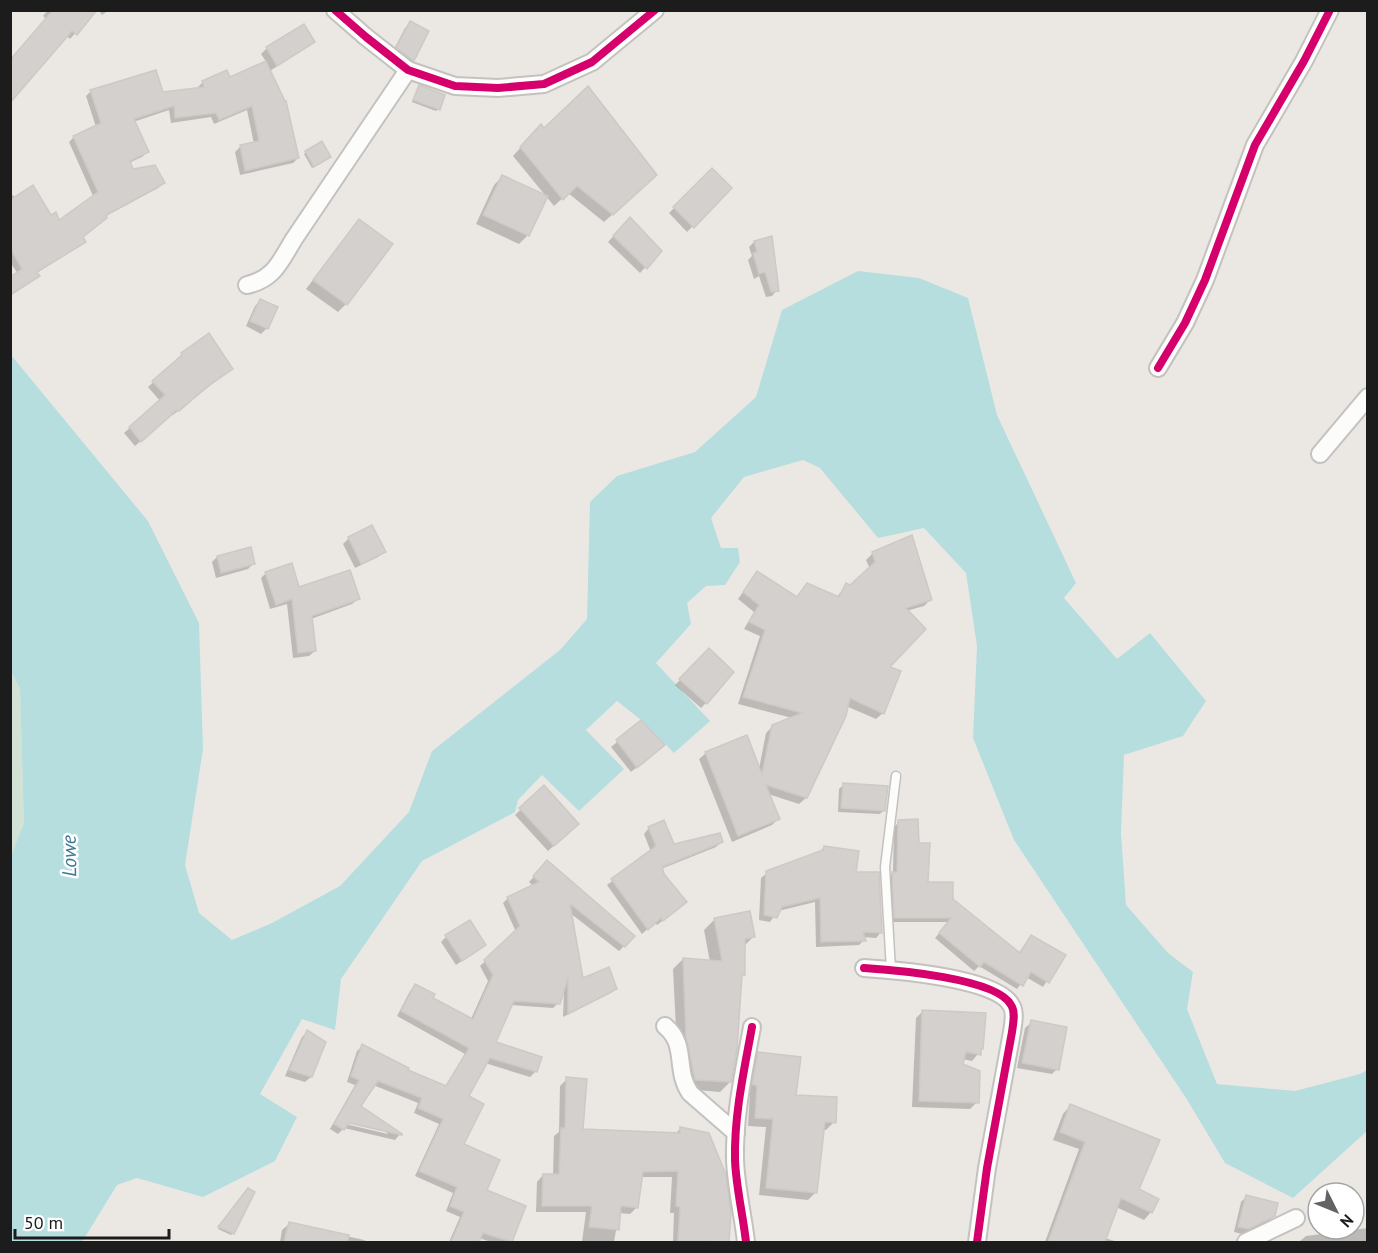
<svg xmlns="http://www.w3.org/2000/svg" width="1378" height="1253" font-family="'PT Sans',sans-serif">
<rect width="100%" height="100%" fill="#ebe8e4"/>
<polygon fill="#d2e2d5" points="10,669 20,689 24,823 11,859"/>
<polygon fill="#b6dedf" points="858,271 919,278 968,298 997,415 1076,583 1064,598 1117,659 1150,633 1206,701 1183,736 1124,755 1121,833 1126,905 1168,953 1193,972 1187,1009 1217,1084 1295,1091 1360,1074 1367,1070 1367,1131 1293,1198 1225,1163 1186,1098 1014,840 973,738 977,646 966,573 924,528 878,538 820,468 803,460 744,477 711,518 721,548 738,548 740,562 725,585 706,586 687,603 691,624 656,663 710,721 674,753 641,720 617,701 586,730 624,769 579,811 542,775 518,800 515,812 422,861 341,979 335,1030 302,1019 260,1094 297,1117 275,1161 203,1197 137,1178 117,1185 82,1242 11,1242 10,859 24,823 20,689 10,669 11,355 148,521 199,623 203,749 185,865 199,913 232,940 272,923 340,886 409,812 432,751 560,650 587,619 590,502 617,476 695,452 756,397 782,310"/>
<g fill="#0003" fill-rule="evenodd">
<polygon points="48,10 96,10 70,39 43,16"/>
<polygon points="99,10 109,10 102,15"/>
<polygon points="410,23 413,60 408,65 392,53 405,28"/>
<polygon points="303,26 313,42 270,71 298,158 293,163 240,175 235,152 240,147 254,144 247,110 214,124 211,117 171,123 169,110 133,122 147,152 142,157 129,163 132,171 163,183 158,188 106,216 81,237 84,241 79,246 36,273 38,276 33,281 10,296 10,279 18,274 10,262 10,193 16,198 58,223 94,198 69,142 74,137 96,127 86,96 91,91 162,94 198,89 198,87 203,82 230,79 267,63 261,54 266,49"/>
<polygon points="419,87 438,109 436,111 412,102"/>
<polygon points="544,130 648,182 604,222 568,193 554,206 513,156 534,133"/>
<polygon points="306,152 327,159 312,168 304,154"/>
<polygon points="712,170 730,188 687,232 669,213"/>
<polygon points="502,177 528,235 519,244 476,224 494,185"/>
<polygon points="630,219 660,251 640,273 608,242"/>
<polygon points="359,221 346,304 338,312 306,289"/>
<polygon points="754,242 777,290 772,296 766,297 759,276 754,279 748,260 752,256 749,247"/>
<polygon points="260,301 267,328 261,334 246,326 255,306"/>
<polygon points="182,354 231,369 173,415 171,414 135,446 124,433 160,401 148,387 178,360 177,359"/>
<polygon points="372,527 384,551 378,557 355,568 343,544 348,539"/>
<polygon points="911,537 931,599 924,606 906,611 888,668 883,713 876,719 846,706 844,716 806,798 799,804 768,794 778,819 772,825 732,842 699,759 706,753 759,769 766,733 773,726 792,718 738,704 760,636 744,629 754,612 738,599 757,573 796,598 801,591 837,597 846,585 850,587 870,569 866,560 872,554"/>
<polygon points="217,557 253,564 248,569 216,578 212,562"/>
<polygon points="266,573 298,589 358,599 352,604 311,619 315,651 309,656 293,658 287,604 270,609 261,578"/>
<polygon points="709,650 706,703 701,708 675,685"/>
<polygon points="641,722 658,750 631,772 611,747"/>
<polygon points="843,785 884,810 880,814 838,812 839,789"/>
<polygon points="544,787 577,824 548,851 515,815"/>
<polygon points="899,822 917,844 927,883 951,899 1018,954 1031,936 1063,956 1043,987 1026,977 1017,989 979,966 974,971 935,938 949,922 890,922 888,878 893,873 894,827"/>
<polygon points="649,828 673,846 721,842 716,847 661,869 680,907 657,925 655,922 642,934 607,885 651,852 644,834"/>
<polygon points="824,847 881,932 876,938 863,937 864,940 859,945 816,947 815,902 778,911 770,922 759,920 761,878 767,873 819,853"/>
<path d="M543 867 624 946 619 951 570 913 582 980 616 988 611 993 563 1017 564 990 558 1003 553 1008 511 1005 494 1043 538 1057 535 1072 530 1077 485 1063 467 1096 462 1145 485 1191 524 1207 510 1242H491L479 1238 477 1242H449L460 1217 446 1211 453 1193 415 1176 439 1124 414 1113 418 1103 373 1085 358 1107 400 1134 395 1140 344 1128 338 1134 330 1129 355 1085 347 1082 357 1051 362 1046 406 1071 445 1087 465 1054 397 1016 410 991 415 986 431 998 471 1019 488 981 480 966 516 932 503 903 508 898 533 886 529 882ZM342 1120 384 1130 388 1134 341 1123Z"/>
<polygon points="714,920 754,936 743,947 743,975 740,978 730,1082 720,1092 685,1089 677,1048 673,969 683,959 710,962 704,930"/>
<polygon points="446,937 485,945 456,965 441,942"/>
<polygon points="923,1011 982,1049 972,1061 963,1059 961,1065 977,1102 970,1109 912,1107 916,1018"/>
<polygon points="1031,1023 1057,1069 1052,1074 1017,1068 1025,1028"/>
<polygon points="307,1032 311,1077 305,1082 285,1076 302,1037"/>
<polygon points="759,1053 795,1096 834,1122 826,1130 823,1130 816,1192 808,1200 759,1195 766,1127 748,1126 750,1093 746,1093 751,1061"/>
<polygon points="567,1079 582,1130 674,1135 681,1128 729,1212 728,1242 673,1242 674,1213 670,1213 672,1177 641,1177 637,1207 630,1214 619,1213 614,1242 582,1242 586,1212 536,1212 537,1182 543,1175 553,1175 554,1136 559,1132 560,1086"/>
<polygon points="1070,1106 1138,1190 1151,1212 1144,1220 1116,1207 1105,1238 1118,1242 1045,1242 1079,1149 1053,1140 1063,1114"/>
<polygon points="246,1192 233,1233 231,1235 218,1229"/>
<polygon points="1246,1197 1274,1216 1268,1221 1242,1234 1234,1232 1241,1202"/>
<polygon points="289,1224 360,1239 370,1242 280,1242 282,1230"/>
<polygon points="1368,1228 1368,1242 1299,1242 1306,1236"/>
</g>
<g fill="#d3d0cd" stroke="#cec9c5" stroke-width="1.5">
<polygon points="53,10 97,10 77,35 72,31 10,103 10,60"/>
<polygon points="410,21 429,31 414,61 396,48"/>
<polygon points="304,24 315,42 277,66 266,47"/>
<polygon points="266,61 285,101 286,101 299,158 245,171 240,145 259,141 252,106 219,120 216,113 175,118 174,106 134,119 149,152 130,161 133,169 155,165 165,183 106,215 107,218 83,237 86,242 37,272 40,276 10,295 10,277 22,269 10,248 10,200 33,185 51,215 56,212 59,220 98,192 73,136 101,123 90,90 156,70 163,92 204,87 202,81 227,70 230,77"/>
<polygon points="419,85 445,95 440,110 413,100"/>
<polygon points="588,86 657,175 613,215 577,186 563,200 520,147 541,124 544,128"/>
<polygon points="322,141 331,157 314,167 305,151"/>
<polygon points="712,168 732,188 694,228 673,207"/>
<polygon points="502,175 548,196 529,236 483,215"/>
<polygon points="630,217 662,251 647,269 613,236"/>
<polygon points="359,219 393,244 347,305 313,280"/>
<polygon points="772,236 779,291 771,292 765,272 759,274 753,253 757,252 754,241"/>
<polygon points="260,299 278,307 268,329 250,321"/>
<polygon points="209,333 233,369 208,386 179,411 177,410 141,442 129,427 165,395 152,381 182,355 181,353"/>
<polygon points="372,525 386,552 361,564 348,537"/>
<polygon points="912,535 932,600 906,608 926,629 890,667 901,671 884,714 850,698 846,716 807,798 766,785 780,819 738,836 705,752 747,735 762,774 772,725 802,713 743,697 765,630 749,622 759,605 743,592 757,571 797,597 807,583 839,597 846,583 850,585 875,562 872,552"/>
<polygon points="251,547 255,564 221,573 217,556"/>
<polygon points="292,563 299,587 350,570 360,599 312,616 316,651 298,653 292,599 276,605 265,572"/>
<polygon points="709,648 734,672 707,704 679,679"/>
<polygon points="641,720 665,745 637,768 616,740"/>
<polygon points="843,783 888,786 885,811 841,808"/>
<polygon points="544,785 579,824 554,846 519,808"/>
<polygon points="918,819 919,843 930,843 928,882 953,882 953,899 1020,953 1031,935 1066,955 1049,983 1031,972 1023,986 984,962 980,967 939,933 951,918 894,918 892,872 897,872 898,820"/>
<polygon points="664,820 674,844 720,833 723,842 662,867 664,874 687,902 663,921 661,918 648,930 611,879 656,846 648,827"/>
<polygon points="824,846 859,851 856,872 879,872 882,933 863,932 866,941 821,942 820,898 782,907 777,918 764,915 766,871 823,850"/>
<polygon points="547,860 635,936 625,947 570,904 583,978 609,967 617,989 568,1014 568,978 560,1004 514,1001 496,1042 542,1057 537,1072 490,1058 469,1096 484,1104 464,1144 500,1160 487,1190 526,1206 512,1242 483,1233 479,1242 451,1242 464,1212 450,1206 457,1187 419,1171 443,1119 418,1108 422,1098 378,1081 361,1106 402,1134 402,1135 349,1123 344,1130 334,1124 359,1080 351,1076 362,1044 409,1068 408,1070 446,1086 469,1048 401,1011 415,984 435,994 433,998 473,1019 493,975 484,960 520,926 507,897 539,882 533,876"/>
<polygon points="750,911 755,937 745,939 745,975 742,975 737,1049 731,1082 695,1080 686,1037 683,958 722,961 714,918"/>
<polygon points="470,920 486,945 462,961 445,935"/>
<polygon points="922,1010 986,1013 983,1049 981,1049 981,1055 966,1052 963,1064 980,1071 979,1103 919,1101"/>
<polygon points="1031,1020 1067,1027 1059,1070 1022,1063"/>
<polygon points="307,1030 326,1042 312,1077 289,1070"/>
<polygon points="758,1052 801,1057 796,1095 837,1097 836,1123 825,1122 817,1193 766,1188 773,1119 755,1118 757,1086 752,1084"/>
<polygon points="566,1077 587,1079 583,1129 680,1133 680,1127 709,1133 726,1175 731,1212 729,1242 678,1241 680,1207 676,1206 678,1171 643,1172 638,1208 621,1206 619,1230 589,1227 592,1206 542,1206 543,1174 559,1174 561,1128 565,1128"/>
<polygon points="1070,1104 1160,1140 1139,1189 1159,1199 1152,1213 1121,1198 1105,1242 1048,1242 1085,1142 1060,1132"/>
<polygon points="248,1188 255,1192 234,1234 218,1227"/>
<polygon points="1246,1195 1278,1203 1275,1216 1249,1229 1238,1227"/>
<polygon points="289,1222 349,1235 348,1242 284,1242"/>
</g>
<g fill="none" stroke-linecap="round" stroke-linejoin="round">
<defs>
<polyline id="service" points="891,970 885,867 896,776"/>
<g id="minor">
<polyline points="335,10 366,37 408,70 455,86 498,88 544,84 592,62 655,10"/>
<path d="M247 285C274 279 280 262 294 239L408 70"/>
<polyline points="1158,368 1185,323 1205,280 1255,145 1304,61 1330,10"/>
<polyline points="1320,454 1368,397"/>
<path d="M864 968C894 970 997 978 1011 1005 1016 1012 1013 1024 1012 1032L987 1168 977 1242"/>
<path d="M665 1026C688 1045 674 1069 690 1093L736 1133"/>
<path d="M746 1242C743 1215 736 1187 735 1160 734 1115 744 1071 752 1027"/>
<polyline points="1246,1242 1296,1218"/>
</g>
</defs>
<use href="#service" stroke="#c3c2c0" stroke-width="11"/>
<use href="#minor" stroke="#c3c2c0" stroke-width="20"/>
<use href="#service" stroke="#fcfcfb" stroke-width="8"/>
<use href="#minor" stroke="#fcfcfb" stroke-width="16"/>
<defs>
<g id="cycleway">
<polyline points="335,10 366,37 408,70 455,86 498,88 544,84 592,62 655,10"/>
<polyline points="1158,368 1185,323 1205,280 1255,145 1304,61 1330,10"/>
<path d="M864 968C894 970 997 978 1011 1005 1016 1012 1013 1024 1012 1032L987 1168 977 1242"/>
<path d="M746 1242C743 1215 736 1187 735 1160 734 1115 744 1071 752 1027"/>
</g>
</defs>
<use href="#cycleway" stroke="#fff" stroke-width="11"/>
<use href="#cycleway" stroke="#d6006c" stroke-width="8"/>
</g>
<g text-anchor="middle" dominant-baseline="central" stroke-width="5" stroke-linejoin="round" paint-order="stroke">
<g font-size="20" font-style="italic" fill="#3f7996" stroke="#fff">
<text transform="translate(69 856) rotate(-91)">Lowe</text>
</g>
</g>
<rect width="1378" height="1253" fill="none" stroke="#1c1c1c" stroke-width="24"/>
<g transform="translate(1336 1211) rotate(133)"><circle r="28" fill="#ffffff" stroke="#a4a4a4" stroke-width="1.5"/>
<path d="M0-4.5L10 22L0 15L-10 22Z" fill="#646362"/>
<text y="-9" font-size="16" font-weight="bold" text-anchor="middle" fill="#1c1c1c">N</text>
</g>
<path d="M15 1229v9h154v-9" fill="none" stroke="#1c1c1c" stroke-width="3"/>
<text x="24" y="1229" font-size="18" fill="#1c1c1c" stroke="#ffffff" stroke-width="4.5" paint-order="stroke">50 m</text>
</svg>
